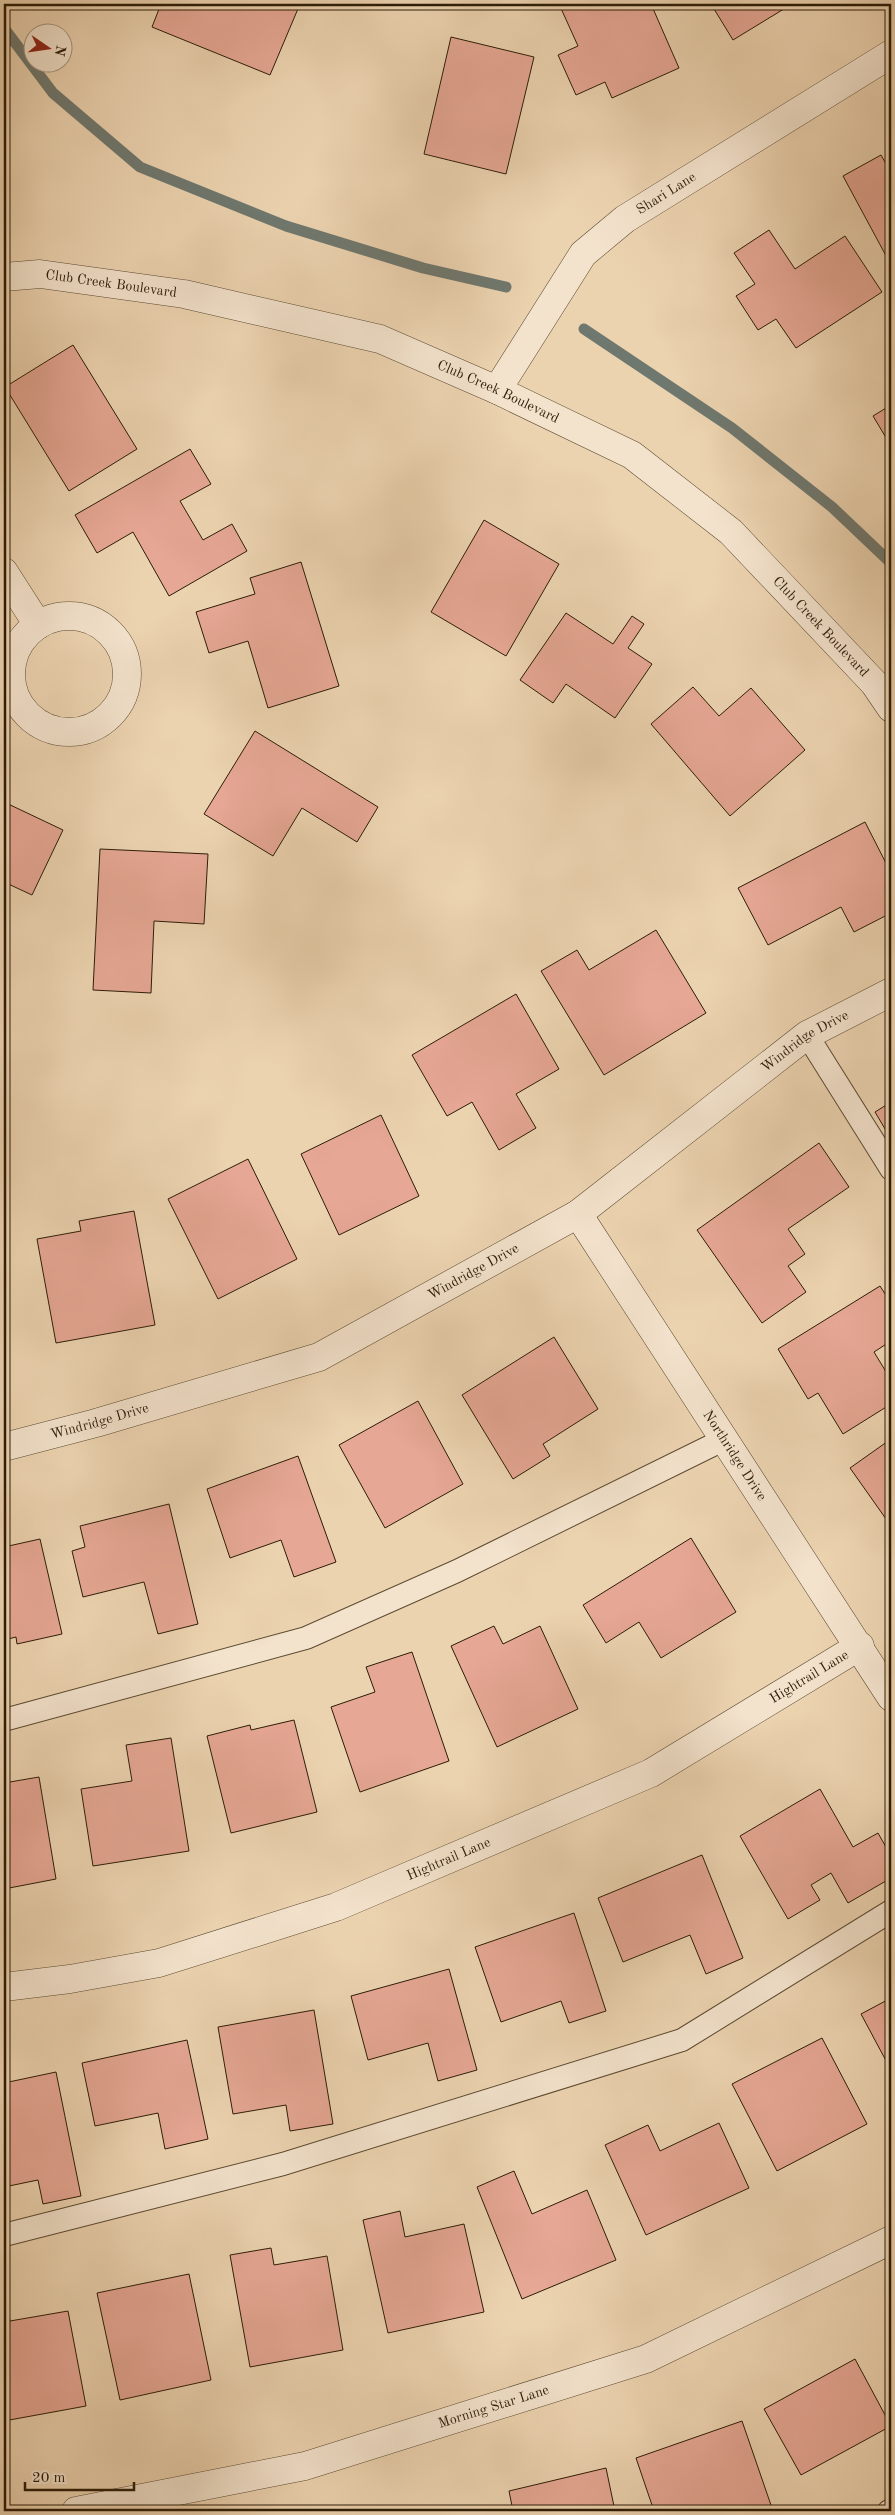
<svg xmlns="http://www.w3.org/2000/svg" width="895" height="2515" font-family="'Old Standard TT',serif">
<rect width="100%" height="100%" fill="#ecd3b0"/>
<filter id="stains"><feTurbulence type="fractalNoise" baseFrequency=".004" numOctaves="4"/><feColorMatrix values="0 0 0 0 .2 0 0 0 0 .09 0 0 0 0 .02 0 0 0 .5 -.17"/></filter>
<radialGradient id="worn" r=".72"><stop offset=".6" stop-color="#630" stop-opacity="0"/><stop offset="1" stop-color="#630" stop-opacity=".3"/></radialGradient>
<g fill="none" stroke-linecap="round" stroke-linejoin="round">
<g stroke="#6f786f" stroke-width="11">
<polyline points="4,28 53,93 140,167 286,226 423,268 506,287"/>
<polyline points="584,329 732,428 832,507 891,563"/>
</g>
</g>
<g fill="#e6a794" stroke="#2c1c07">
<polygon points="161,4 300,4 270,75 152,27"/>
<polygon points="559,4 651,4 679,68 612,98 605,82 576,95 558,55 578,46"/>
<polygon points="711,4 792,4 733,40"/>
<polygon points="451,37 534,57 506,174 424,154"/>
<polygon points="881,155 891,173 891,265 843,176"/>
<polygon points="769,230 795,269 845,236 882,292 796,348 776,319 758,330 736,296 755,284 734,253"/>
<polygon points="73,345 137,449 69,491 5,387"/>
<polygon points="891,405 891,446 873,416"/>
<polygon points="190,449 211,484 180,501 203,540 232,524 247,551 169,596 133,532 97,553 75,515"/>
<polygon points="484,520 559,564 506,656 431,612"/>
<polygon points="301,562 339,686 268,708 248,641 209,653 196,612 255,594 250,578"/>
<polygon points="566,613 613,644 632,616 644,624 628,648 652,664 615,718 566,684 553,703 520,680"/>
<polygon points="693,687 719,716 751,688 805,750 730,816 651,724"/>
<polygon points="255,731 378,807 357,842 302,808 273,856 204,814"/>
<polygon points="4,802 63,830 32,895 4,882"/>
<polygon points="865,822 891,873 891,913 854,932 841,907 768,945 738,888"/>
<polygon points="100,849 208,854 204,924 154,921 151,993 93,990"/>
<polygon points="656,930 706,1013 604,1075 541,971 577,950 589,970"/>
<polygon points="516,994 559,1069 516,1094 536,1128 499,1150 472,1102 447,1116 412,1055"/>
<polygon points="891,1102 891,1139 875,1112"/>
<polygon points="381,1115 419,1196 339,1235 301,1154"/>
<polygon points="819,1143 849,1187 788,1229 805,1254 788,1266 806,1292 762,1323 697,1230"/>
<polygon points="248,1159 297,1259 218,1299 168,1199"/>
<polygon points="134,1211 155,1325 56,1343 37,1239 81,1231 79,1221"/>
<polygon points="880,1286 891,1303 891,1341 874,1352 891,1380 891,1404 843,1434 818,1393 808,1399 778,1349"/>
<polygon points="554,1337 598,1409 543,1444 550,1456 513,1479 462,1395"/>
<polygon points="418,1401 463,1484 385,1528 339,1445"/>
<polygon points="891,1439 891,1526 850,1468"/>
<polygon points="298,1456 336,1562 294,1577 281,1540 230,1558 207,1489"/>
<polygon points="169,1504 198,1624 158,1634 144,1582 83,1597 72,1551 85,1547 80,1526"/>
<polygon points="691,1538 736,1612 661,1658 639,1622 606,1643 583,1605"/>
<polygon points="40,1539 62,1634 17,1644 16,1637 4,1640 4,1547"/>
<polygon points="494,1626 503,1644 540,1626 578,1709 497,1747 451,1646"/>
<polygon points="412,1652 449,1761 360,1792 331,1707 375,1692 366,1667"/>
<polygon points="294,1720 317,1812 231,1833 207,1736 250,1725 251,1730"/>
<polygon points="171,1738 189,1851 93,1866 81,1789 132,1781 126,1745"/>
<polygon points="39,1777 56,1879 4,1889 4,1783"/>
<polygon points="820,1789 853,1847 878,1833 891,1856 891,1878 848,1903 831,1873 811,1885 820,1900 788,1919 740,1836"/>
<polygon points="702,1855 743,1958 706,1974 690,1935 623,1962 598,1898"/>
<polygon points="574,1913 606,2011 569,2023 561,2001 501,2022 475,1947"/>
<polygon points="449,1969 477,2070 438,2081 428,2043 368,2060 351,1996"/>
<polygon points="891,1998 891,2070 861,2014"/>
<polygon points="314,2010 333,2124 290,2131 286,2105 233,2114 218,2027"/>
<polygon points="822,2038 867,2124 777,2171 732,2084"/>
<polygon points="187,2040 208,2139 165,2149 158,2113 95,2126 82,2063"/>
<polygon points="56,2072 81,2196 43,2204 38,2180 4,2187 4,2083"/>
<polygon points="719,2123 749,2188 646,2235 605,2145 648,2125 660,2151"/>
<polygon points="514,2171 532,2214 587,2190 616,2260 522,2299 477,2187"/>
<polygon points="400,2211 405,2237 464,2224 484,2312 388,2333 363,2220"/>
<polygon points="271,2248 274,2265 327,2256 343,2350 250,2367 230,2255"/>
<polygon points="189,2274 211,2380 120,2400 97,2293"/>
<polygon points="4,2304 7,2304 10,2321 68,2311 86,2406 4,2421"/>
<polygon points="855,2359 891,2426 801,2475 764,2409"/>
<polygon points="742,2421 773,2511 654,2511 636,2458"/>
<polygon points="606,2468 615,2511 513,2511 509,2491"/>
</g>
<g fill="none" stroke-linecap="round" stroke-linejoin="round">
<defs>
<g id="service">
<polyline points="807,1035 891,1169"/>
<polyline points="4,1720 306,1638 457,1571 725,1439"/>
<polyline points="4,2235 283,2164 682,2040 891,1911"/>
<polyline points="889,2511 891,2510"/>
</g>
<g id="minor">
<path id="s1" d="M4 277 40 274 184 294 380 339 497 390 632 455 731 532 874 683 891 708"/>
<path id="s2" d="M497 390 583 254 625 219 891 54"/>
<polyline points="4,572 38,625"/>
<circle cx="69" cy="674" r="58"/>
<path id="s3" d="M578 1214 891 1697"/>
<path id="s4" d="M4 1447 96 1423 319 1357 578 1214 807 1035 891 992"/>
<path id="s5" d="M4 1987 70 1979 159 1963 336 1907 651 1773 860 1646"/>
<path id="s6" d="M76 2511 305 2466 646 2359 891 2240"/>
</g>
</defs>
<use href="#service" stroke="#5c4a31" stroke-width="24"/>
<use href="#minor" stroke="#5c4a31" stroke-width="29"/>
<use href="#service" stroke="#f3e2cc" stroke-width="22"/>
<use href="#minor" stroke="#f3e2cc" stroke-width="28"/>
</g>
<g text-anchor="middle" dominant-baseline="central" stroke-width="5" stroke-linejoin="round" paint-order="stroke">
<g font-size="14" fill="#2c1c07" stroke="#f3e2cc">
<text stroke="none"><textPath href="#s2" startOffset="264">Shari Lane</textPath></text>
<text stroke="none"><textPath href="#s1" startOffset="108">Club Creek Boulevard</textPath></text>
<text stroke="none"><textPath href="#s1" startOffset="512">Club Creek Boulevard</textPath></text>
<text stroke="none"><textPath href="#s1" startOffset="916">Club Creek Boulevard</textPath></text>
<text stroke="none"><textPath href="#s4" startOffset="909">Windridge Drive</textPath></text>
<text stroke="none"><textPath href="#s4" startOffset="504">Windridge Drive</textPath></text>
<text stroke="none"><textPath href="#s4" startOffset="99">Windridge Drive</textPath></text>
<text stroke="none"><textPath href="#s3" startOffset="288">Northridge Drive</textPath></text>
<text stroke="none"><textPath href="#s5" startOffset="870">Hightrail Lane</textPath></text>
<text stroke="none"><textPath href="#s5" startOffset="465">Hightrail Lane</textPath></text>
<text stroke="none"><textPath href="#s6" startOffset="431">Morning Star Lane</textPath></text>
</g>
</g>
<rect width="895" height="2515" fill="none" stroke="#ecd3b0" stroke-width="20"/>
<rect x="5" y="5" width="885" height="2505" fill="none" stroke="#2c1c07" stroke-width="2.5"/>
<rect x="10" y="10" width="875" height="2495" fill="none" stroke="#2c1c07"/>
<g transform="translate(48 48) rotate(103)"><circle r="24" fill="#f3e2cc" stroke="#a3937d"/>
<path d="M0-4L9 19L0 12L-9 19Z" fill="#8f2418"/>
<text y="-8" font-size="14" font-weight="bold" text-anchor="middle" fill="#2c1c07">N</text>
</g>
<path d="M25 2482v8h109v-8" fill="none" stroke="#2c1c07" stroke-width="2.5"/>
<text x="32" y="2482" font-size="15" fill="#2c1c07" stroke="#f3e2cc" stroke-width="4" paint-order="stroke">20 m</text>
<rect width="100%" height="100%" filter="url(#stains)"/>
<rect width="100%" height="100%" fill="url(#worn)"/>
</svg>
